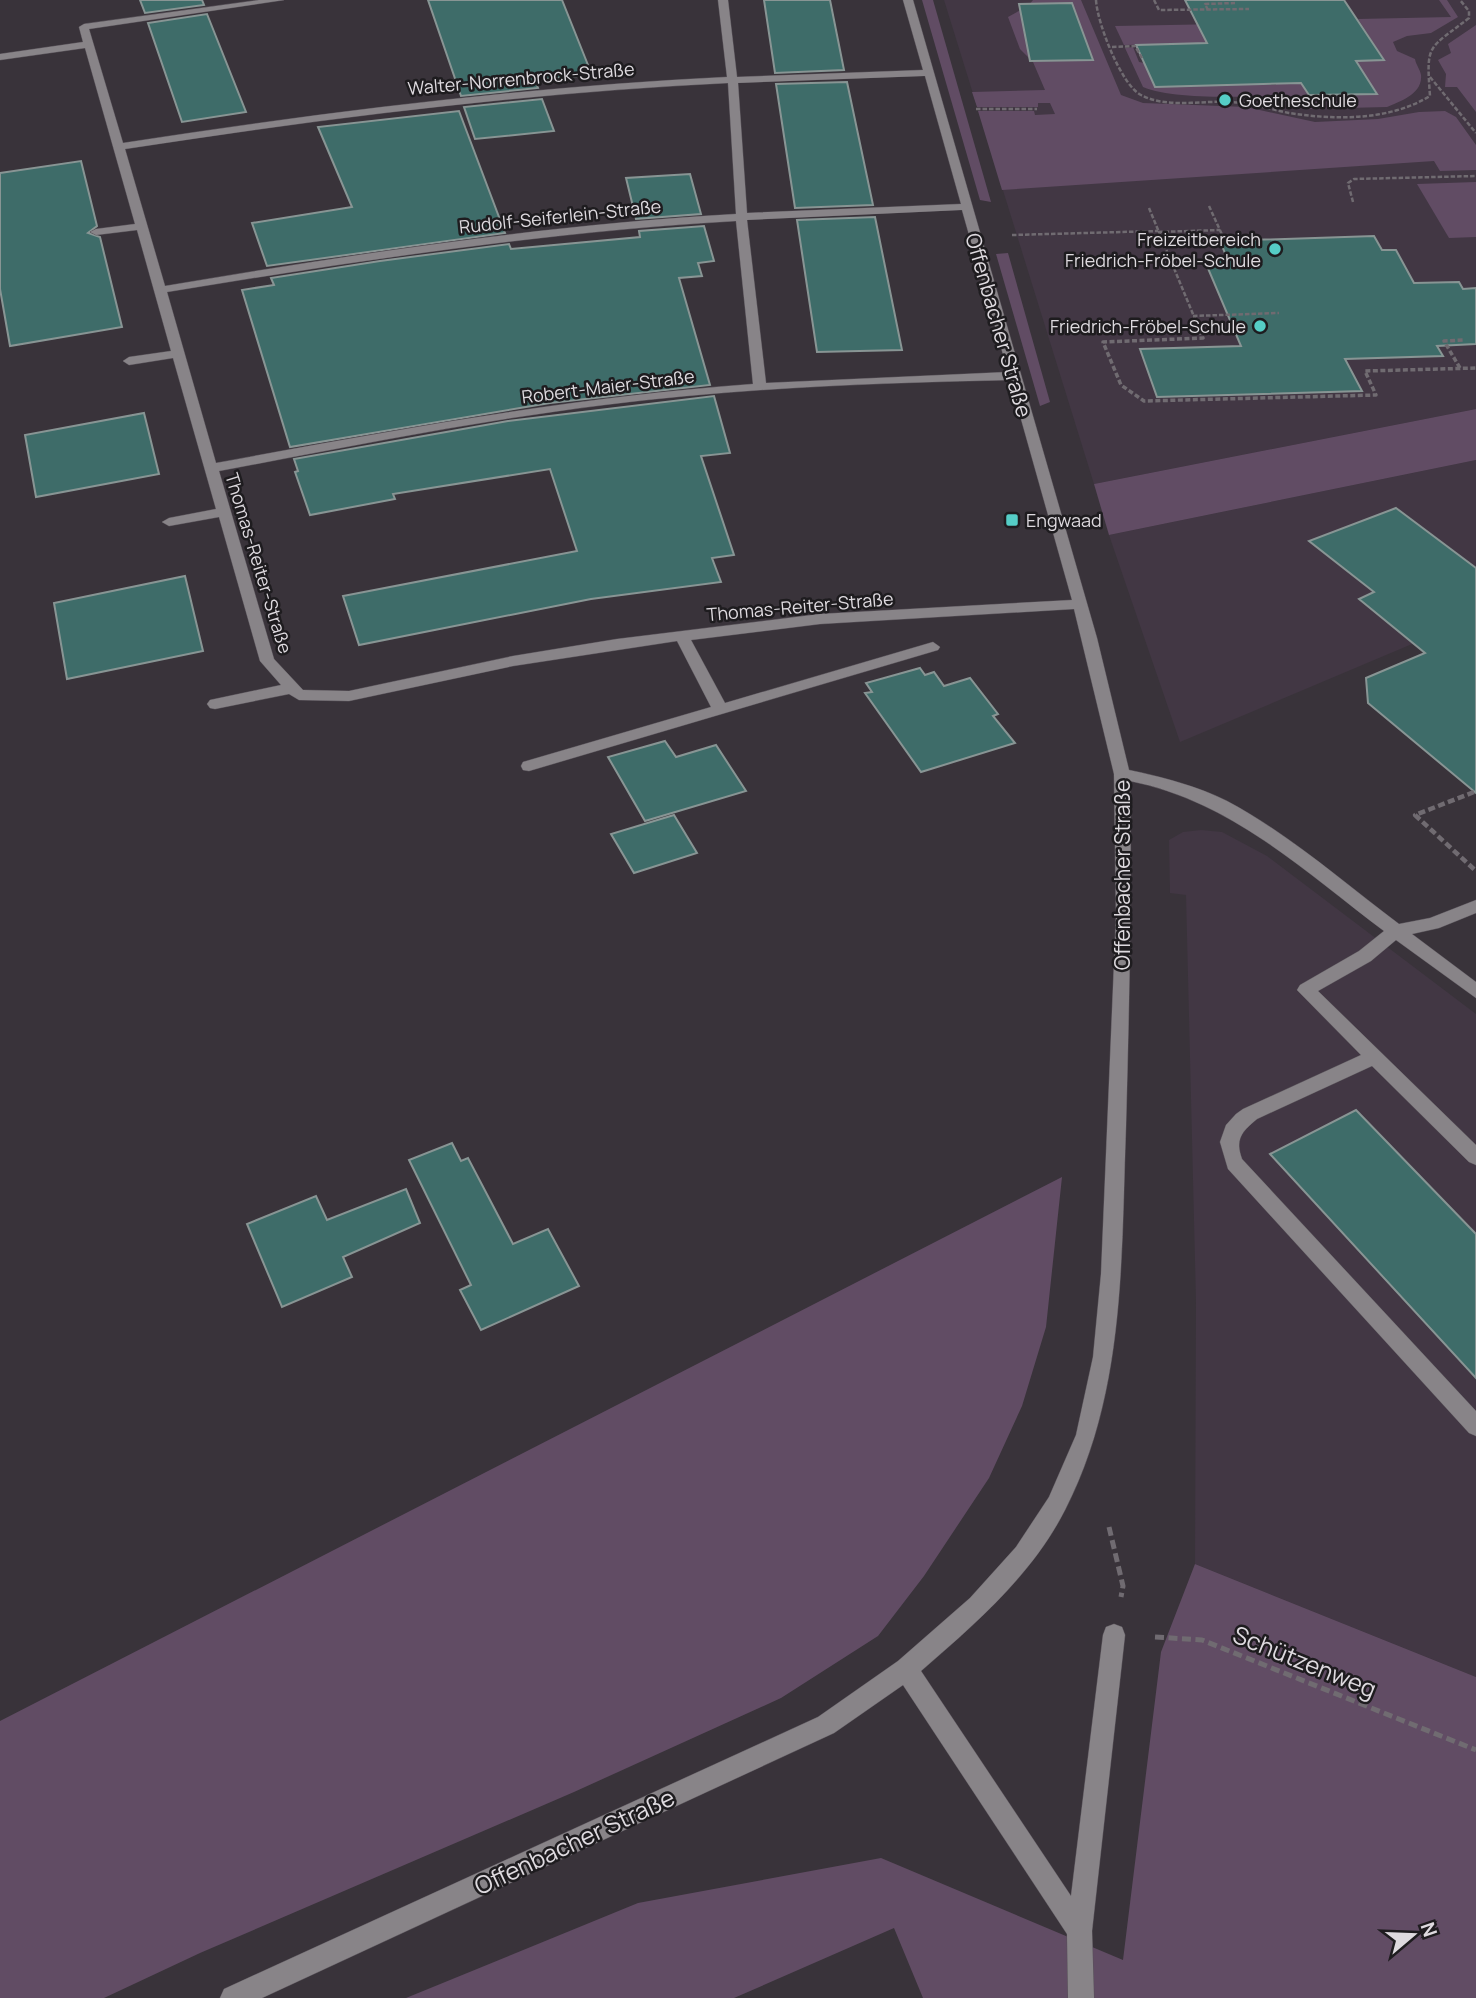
<svg xmlns="http://www.w3.org/2000/svg" width="1476" height="1998" font-family="Manrope,sans-serif">
<rect width="100%" height="100%" fill="#39333a"/>
<g fill="#423744">
<polygon points="944,0 1476,0 1476,409 1094,484"/>
<polygon points="1476,460 1476,617 1180,742 1109,535"/>
<polygon points="1201,830 1222,832 1267,856 1476,1014 1476,1677 1195,1564 1196,1301 1186,895 1170,893 1169,840 1183,832"/>
</g>
<g fill="#614c64">
<polygon points="922,0 933,0 991,202 980,200"/>
<polygon points="1033,0 1081,0 1121,95 1143,103 1246,107 1315,122 1378,119 1419,112 1445,111 1456,117 1476,145 1476,170 1440,171 1434,161 1002,190 978,111 1034,111 1035,115 1055,114 1050,103 1038,103 1038,107 977,107 972,92 1045,90 1033,62 1020,49 1008,17 1028,6"/>
<path d="M1439 0H1447L1458 17 1431 33 1407 36 1393 42 1397 51 1415 59C1416 65 1420 69 1421 75 1423 95 1397 102 1387 107L1304 109 1296 96C1258 96 1176 101 1143 87L1125 48 1133 47 1139 62 1267 85H1276L1274 79H1299L1313 102 1341 101 1338 95 1377 93 1356 61 1384 59 1358 19 1451 17Z"/>
<polygon points="1223,24 1253,42 1124,45 1115,26"/>
<polygon points="1476,25 1476,112 1457,87 1445,87 1446,74 1438,60 1451,53 1448,44"/>
<polygon points="1476,182 1476,237 1449,238 1417,184"/>
<polygon points="1008,253 1050,402 1040,406 996,254"/>
<polygon points="1476,409 1476,460 1109,535 1094,484"/>
<polygon points="1062,1177 1046,1327 1022,1406 989,1478 924,1576 878,1636 781,1698 574,1792 200,1953 104,1998 0,1998 0,1721"/>
<polygon points="1195,1564 1476,1677 1476,1998 923,1998 894,1928 734,1998 406,1998 638,1903 881,1858 1123,1960 1161,1652"/>
</g>
<g fill="#3e6c69" stroke="#889594" stroke-width="2">
<polygon points="140,0 202,0 204,5 145,13"/>
<polygon points="428,0 562,0 592,75 535,80 538,88 461,96"/>
<polygon points="764,0 830,0 844,70 775,73"/>
<polygon points="1185,0 1344,0 1384,60 1356,61 1377,94 1309,95 1301,83 1155,87 1136,45 1207,43"/>
<polygon points="1072,3 1093,60 1030,61 1019,4"/>
<polygon points="207,14 246,112 182,122 148,23"/>
<polygon points="847,82 873,205 795,208 776,84"/>
<polygon points="542,99 554,131 475,139 464,107"/>
<polygon points="459,111 505,233 267,266 252,223 352,207 318,127"/>
<polygon points="81,161 97,226 88,233 100,237 122,327 10,346 0,289 0,173"/>
<polygon points="690,174 701,214 636,219 626,178"/>
<polygon points="875,217 902,350 817,352 797,220"/>
<polygon points="704,226 714,261 698,263 702,276 679,278 710,385 550,403 290,447 242,290 274,285 271,278 380,261 509,244 511,249 640,237 639,231"/>
<polygon points="1374,236 1382,250 1396,250 1414,283 1459,282 1463,289 1476,288 1476,344 1437,346 1443,356 1345,359 1362,391 1157,397 1140,349 1241,346 1204,259 1227,258 1220,241"/>
<polygon points="714,396 730,453 701,456 734,555 712,558 721,582 591,599 359,645 343,596 577,551 550,469 393,494 395,499 310,515 295,472 298,471 294,459 508,421"/>
<polygon points="144,413 159,474 36,497 25,435"/>
<polygon points="1396,508 1476,568 1476,793 1368,703 1366,678 1425,653 1359,599 1374,592 1309,541"/>
<polygon points="185,576 203,651 67,679 54,603"/>
<polygon points="920,668 925,675 934,672 944,686 970,678 998,714 993,716 1015,743 921,772 865,693 872,692 866,683"/>
<polygon points="665,741 676,757 716,745 746,791 645,821 608,757"/>
<polygon points="674,815 697,853 634,873 611,834"/>
<polygon points="1356,1110 1476,1234 1476,1378 1270,1154"/>
<polygon points="452,1143 461,1161 468,1158 513,1244 548,1229 579,1286 481,1330 460,1290 471,1285 409,1160"/>
<polygon points="406,1189 420,1223 343,1257 352,1277 282,1307 247,1224 316,1196 327,1220"/>
</g>
<g fill="none" stroke-linecap="round" stroke-linejoin="round">
<defs>
<path id="minor" d="M259 0H284L89 29 123 143C324 112 524 87 727 77L718 0H728L737 77 923 70 903 0H913L1097 638 1129 770C1159 776 1200 787 1227 801 1289 834 1343 882 1399 924L1430 918 1476 900V913L1439 928 1412 934 1476 982V998L1396 940 1371 961 1318 991 1476 1145V1165L1469 1162 1372 1066 1257 1119C1241 1132 1235 1140 1242 1159L1476 1411V1436L1469 1433 1228 1169 1220 1142 1226 1125 1236 1114 1243 1109 1361 1055 1297 990 1300 985 1359 951 1384 931C1304 871 1231 801 1130 781 1132 896 1129 1011 1126 1126 1121 1256 1126 1391 1065 1510 1032 1575 975 1624 921 1671L1071 1896 1103 1635 1106 1627 1114 1624 1122 1627 1125 1635 1092 1931 1094 1998H1068L1067 1934 903 1685 834 1733 262 1998H220L224 1989 818 1717 898 1661 970 1598 1016 1547 1049 1497 1076 1435 1093 1357 1101 1274 1116 916 1114 774 1074 609 820 624 691 640 725 703 933 642 940 647 938 650 529 771 523 770 521 766 523 762 711 707 677 641 513 666 349 701 299 700 289 694 215 709 210 708 207 704 210 700 281 685 260 661 219 517 169 526 162 522 169 518 216 509 173 358 129 365 123 361 129 357 171 351 137 230 96 235 90 232 96 229 135 224 85 48 0 60V54L83 42 79 27 84 24ZM925 76 961 204 747 213 738 83ZM728 83 736 214C544 225 354 254 165 286L125 149C325 118 525 93 728 83ZM962 210 1008 372 766 383 747 220ZM736 221 753 384C572 397 395 430 216 463L167 292C356 261 545 232 736 221ZM1010 380 1072 600 820 614 617 639 513 656 349 691 303 690 274 659 219 471C347 447 475 421 604 405 739 388 874 383 1010 380Z"/>
</defs>
<use href="#minor" stroke="#575158" stroke-width="1"/>
<g stroke="#706b71" stroke-width="2.5" stroke-dasharray="4.5 2" stroke-linecap="butt">
<path d="M1096 0C1097 22 1121 85 1141 95 1167 109 1203 100 1231 102 1251 103 1270 109 1289 113 1335 120 1389 121 1430 96 1426 42 1428 50 1469 18V11L1460 0"/>
<polyline points="1154,0 1159,10 1249,9"/>
<polyline points="1208,10 1205,4 1235,3"/>
<polyline points="1112,47 1135,46 1143,60"/>
<polyline points="1430,77 1476,133"/>
<polyline points="1271,107 1288,99 1311,98"/>
<polyline points="976,109 1037,109"/>
<polyline points="1353,202 1348,183 1354,179 1476,176"/>
<polyline points="1209,206 1224,239"/>
<polyline points="1149,208 1200,331"/>
<polyline points="1158,232 1220,230"/>
<polyline points="1012,235 1158,231"/>
<polyline points="1193,316 1279,313"/>
</g>
<g stroke="#706b71" stroke-width="3.5" stroke-dasharray="5 2.5" stroke-linecap="butt">
<polyline points="1199,330 1203,338 1103,342 1121,385 1144,401 1376,395 1365,371 1476,368"/>
<polyline points="1460,368 1444,341 1464,340"/>
</g>
<polyline stroke="#706b71" stroke-width="4.5" stroke-dasharray="7 3.5" stroke-linecap="butt" points="1474,792 1415,815 1476,871"/>
<g stroke="#706b71" stroke-width="5" stroke-dasharray="9 4.5" stroke-linecap="butt">
<polyline points="1109,1527 1123,1586 1121,1597"/>
<polyline points="1155,1637 1202,1640 1476,1750"/>
</g>
<use href="#minor" fill="#888488" fill-rule="evenodd"/>
</g>
<g fill="#55cdc6" stroke="#1e1c1f" stroke-width="2.5">
<circle cx="1225" cy="100" r="7"/>
<circle cx="1275" cy="249" r="7"/>
<circle cx="1260" cy="326" r="7"/>
<rect x="1005" y="513" width="14" height="14" rx="3.5"/>
</g>
<g text-anchor="middle" dominant-baseline="central" stroke-width="5" stroke-linejoin="round" paint-order="stroke">
<g font-size="18" fill="#dedadf" stroke="#1e1c1f">
<text transform="translate(521 78) rotate(-5)">Walter-Norrenbrock-Straße</text>
<text transform="translate(560 216) rotate(-6)">Rudolf-Seiferlein-Straße</text>
<text transform="translate(608 386) rotate(-7)">Robert-Maier-Straße</text>
<text transform="translate(259 563) rotate(73)">Thomas-Reiter-Straße</text>
<text transform="translate(800 606) rotate(-5)">Thomas-Reiter-Straße</text>
</g>
<g font-size="18" fill="#dedadf" stroke="#1e1c1f" text-anchor="start">
<text x="1239" y="100">Goetheschule</text>
<text x="1261" y="239" text-anchor="end">Freizeitbereich<tspan x="1261" dy="21">Friedrich-Fröbel-Schule</tspan></text>
<text x="1246" y="326" text-anchor="end">Friedrich-Fröbel-Schule</text>
<text x="1026" y="520">Engwaad</text>
</g>
<g font-size="21" fill="#dedadf" stroke="#1e1c1f">
<text transform="translate(999 325) rotate(74)">Offenbacher Straße</text>
<text transform="translate(1122 875) rotate(-90)">Offenbacher Straße</text>
</g>
<g font-size="24" fill="#dedadf" stroke="#1e1c1f">
<text transform="translate(1305 1661) rotate(22)">Schützenweg</text>
<text transform="translate(574 1841) rotate(-25)">Offenbacher Straße</text>
</g>
</g>
<g transform="translate(1413 1935) rotate(71)" stroke="#1e1c1f" stroke-width="5" paint-order="stroke">
<path d="M0-5L12 26L0 18L-12 26Z" fill="#dedadf"/>
<text y="-10" font-size="19" font-weight="bold" text-anchor="middle" fill="#dedadf">N</text>
</g>
</svg>
